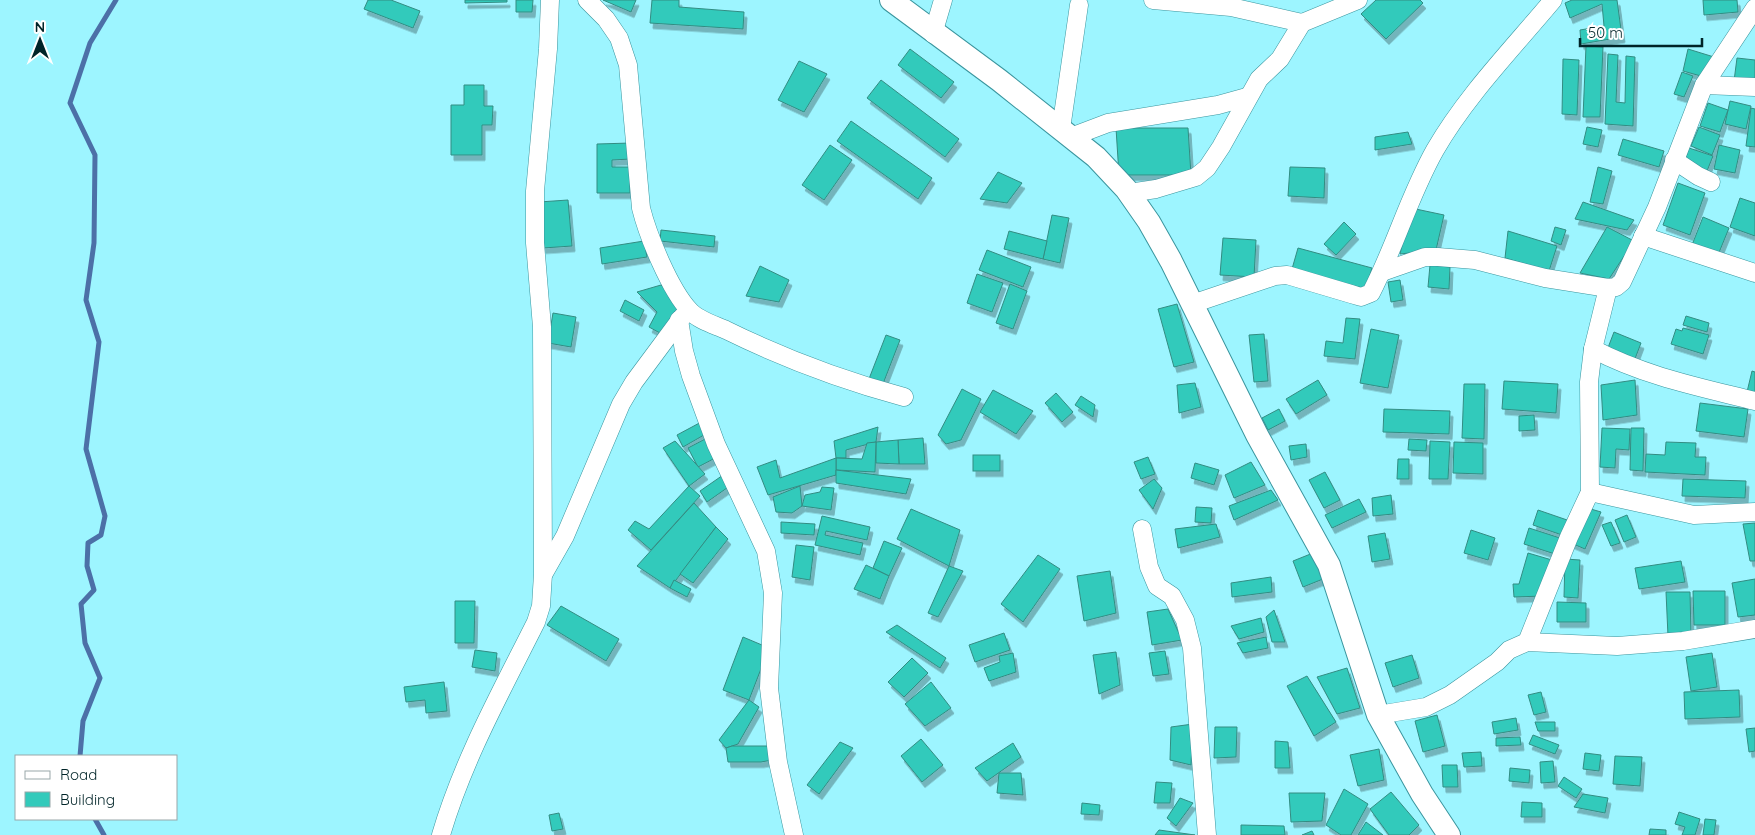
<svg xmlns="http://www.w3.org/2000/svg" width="1755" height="835" font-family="Quicksand,sans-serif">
<defs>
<filter id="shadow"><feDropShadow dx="3" dy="5.5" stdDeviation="0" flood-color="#0004"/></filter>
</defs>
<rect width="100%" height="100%" fill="#9df5ff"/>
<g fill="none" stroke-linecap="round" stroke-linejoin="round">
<g stroke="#4c70a7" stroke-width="5">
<polyline points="80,756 83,721 100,678 85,643 81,604 94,590 87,566 88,543 101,535 105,516 86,449 99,342 86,300 94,243 95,155 70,103 90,43 116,0"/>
<polyline points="95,819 104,835"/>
</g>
</g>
<g fill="#33cabb" stroke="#328c82" filter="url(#shadow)">
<polygon points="368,0 391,0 420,11 413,28 364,9"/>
<polygon points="465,0 507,0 507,2 465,3"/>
<polygon points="516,0 533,0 532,12 516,12"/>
<polygon points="603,0 636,0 631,12"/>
<polygon points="652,0 679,0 679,7 744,12 743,29 650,23"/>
<polygon points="1376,0 1420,0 1423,3 1386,39 1361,14"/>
<polygon points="1572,0 1617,0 1622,37 1581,44 1580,30 1604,26 1602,4 1570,18 1565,3"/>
<polygon points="1703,0 1737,0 1738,12 1704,15"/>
<polygon points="1586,46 1603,47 1600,117 1583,117"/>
<polygon points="910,49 954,82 941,98 898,65"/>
<polygon points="1688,49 1714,57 1708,78 1683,71"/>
<polygon points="1608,54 1618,55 1616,102 1625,103 1626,56 1635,57 1633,126 1605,124"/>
<polygon points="1737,58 1755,60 1755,83 1734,81"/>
<polygon points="1563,59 1579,60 1577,115 1562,114"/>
<polygon points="799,61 827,74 804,112 778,100"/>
<polygon points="1682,72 1693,76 1684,97 1674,94"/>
<polygon points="881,80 959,139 945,157 867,98"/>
<polygon points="464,85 484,85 484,106 493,106 492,125 482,125 482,155 451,155 451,105 464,105"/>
<polygon points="1730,101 1751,106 1746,129 1725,124"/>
<polygon points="1708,103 1728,110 1720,132 1700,126"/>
<polygon points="1751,108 1755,109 1755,147 1746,146"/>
<polygon points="851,121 932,178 918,199 837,141"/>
<polygon points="1587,127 1602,130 1598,147 1583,144"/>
<polygon points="1699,127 1720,135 1712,155 1691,146"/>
<polygon points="1116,128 1188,128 1191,175 1119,175"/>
<polygon points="1408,132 1412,144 1375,150 1375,137"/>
<polygon points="1623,139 1664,151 1659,167 1618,155"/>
<polygon points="631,143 631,159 612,160 612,167 630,167 630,193 597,193 597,144"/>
<polygon points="830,145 852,160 824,200 802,185"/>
<polygon points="1719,145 1740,150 1735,173 1714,169"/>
<polygon points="1689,148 1713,156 1707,171 1684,163"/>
<polygon points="1290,167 1325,168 1324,198 1288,196"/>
<polygon points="1598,167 1612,171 1603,204 1590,202"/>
<polygon points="998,172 1022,183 1007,203 980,199"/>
<polygon points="1678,183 1705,193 1690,235 1663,225"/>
<polygon points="1740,198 1755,203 1755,236 1730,227"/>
<polygon points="568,200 572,246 543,248 539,202"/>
<polygon points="1583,202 1634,220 1627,230 1575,219"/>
<polygon points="1411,208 1444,215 1436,250 1400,254"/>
<polygon points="1052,215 1069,218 1060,263 1043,259"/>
<polygon points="1703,217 1729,228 1718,255 1692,245"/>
<polygon points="1344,222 1356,234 1336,255 1324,244"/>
<polygon points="1555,227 1566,230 1561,245 1551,241"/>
<polygon points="1607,227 1634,241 1609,279 1580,273"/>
<polygon points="661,230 715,236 714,247 660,241"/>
<polygon points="1009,231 1047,241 1043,259 1004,249"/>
<polygon points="1508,231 1557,246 1549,271 1505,258"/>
<polygon points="1223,238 1256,240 1254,277 1220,275"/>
<polygon points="644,241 647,257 602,264 600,248"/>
<polygon points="1298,248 1372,268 1366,289 1292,269"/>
<polygon points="987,250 1031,267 1023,287 979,270"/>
<polygon points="1430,265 1450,267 1449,289 1428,287"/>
<polygon points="760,266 789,280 779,302 746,296"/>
<polygon points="977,274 1003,283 992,312 967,303"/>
<polygon points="1400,280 1403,300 1391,302 1388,282"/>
<polygon points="1010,284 1027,291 1013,329 996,323"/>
<polygon points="661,285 685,308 660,333 649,327 657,312 637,292"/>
<polygon points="625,300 644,310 639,321 620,311"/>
<polygon points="1177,304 1194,362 1174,367 1158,309"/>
<polygon points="553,313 576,317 571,347 548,343"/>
<polygon points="1686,316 1709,323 1707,332 1683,325"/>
<polygon points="1346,318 1360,319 1355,359 1324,356 1326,341 1343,343"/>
<polygon points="1683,328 1709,335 1703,354 1671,344 1676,329 1682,331"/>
<polygon points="1371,329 1399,335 1388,388 1360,383"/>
<polygon points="1614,332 1641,343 1633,364 1606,353"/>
<polygon points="1264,334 1268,381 1254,382 1249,335"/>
<polygon points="886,335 900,340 881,389 867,384"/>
<polygon points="1752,371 1755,372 1755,394 1747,392"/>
<polygon points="1318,380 1327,395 1296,414 1286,399"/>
<polygon points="1635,380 1637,415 1603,420 1601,385"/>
<polygon points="1504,381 1558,384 1556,413 1502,409"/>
<polygon points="1195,383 1201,407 1179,413 1177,385"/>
<polygon points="1464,384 1485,384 1484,439 1462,438"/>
<polygon points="962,389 981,399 961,440 946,444 938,435"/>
<polygon points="993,390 1033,411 1016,434 980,412"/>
<polygon points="1056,393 1073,412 1062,422 1045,403"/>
<polygon points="1081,396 1095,405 1093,417 1075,405"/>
<polygon points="1700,403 1748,409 1744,437 1696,431"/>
<polygon points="1279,409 1285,421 1268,430 1262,418"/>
<polygon points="1384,409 1450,411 1449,434 1383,432"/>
<polygon points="1534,415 1535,430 1519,431 1519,416"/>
<polygon points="705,420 711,431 683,447 677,435"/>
<polygon points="878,427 876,442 846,450 846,458 836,458 834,441"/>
<polygon points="1602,428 1630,429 1629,450 1616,449 1615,468 1600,467"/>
<polygon points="1631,428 1644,428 1643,471 1630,470"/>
<polygon points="709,437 719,456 698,467 688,448"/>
<polygon points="923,438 925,464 899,464 898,440"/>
<polygon points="1409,439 1427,440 1426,451 1408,450"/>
<polygon points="898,440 899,464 876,463 876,442"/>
<polygon points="675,441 705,474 689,486 663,448"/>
<polygon points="1430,441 1450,442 1448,479 1429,479"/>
<polygon points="876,442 875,472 836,470 836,458 862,459 867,443"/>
<polygon points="1454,442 1483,443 1483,474 1453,473"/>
<polygon points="1666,442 1696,443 1695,457 1706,457 1705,475 1645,472 1646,454 1665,455"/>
<polygon points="1306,444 1307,457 1291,460 1289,446"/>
<rect x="973" y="455" width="27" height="16"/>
<polygon points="1148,457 1155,474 1141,479 1134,462"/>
<polygon points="836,458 836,475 768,495 757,467 776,460 780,478"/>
<polygon points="1398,459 1409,459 1409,479 1397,479"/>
<polygon points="1251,462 1265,485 1234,498 1225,475"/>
<polygon points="1195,463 1219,470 1214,485 1191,478"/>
<polygon points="836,470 911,479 906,494 836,483"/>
<polygon points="1325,472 1340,500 1324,508 1309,480"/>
<polygon points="726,473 734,483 707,502 700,491"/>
<polygon points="1154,479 1162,488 1153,509 1139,490"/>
<polygon points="1683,479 1746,481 1745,498 1682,496"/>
<polygon points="689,486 700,496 651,550 628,530 635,521 649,529"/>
<polygon points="800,486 802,506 792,513 776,512 773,497"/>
<polygon points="822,487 834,488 831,510 802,506 805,495 820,492"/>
<polygon points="1271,490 1278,500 1234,520 1229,506"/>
<polygon points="1391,495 1393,514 1373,516 1372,498"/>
<polygon points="1359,499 1366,512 1332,528 1325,515"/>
<polygon points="694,503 716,527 670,588 637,566"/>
<polygon points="1196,507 1212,508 1211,523 1195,522"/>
<polygon points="1584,507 1601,512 1585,549 1571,543"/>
<polygon points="911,509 960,530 949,566 897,539"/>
<polygon points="1538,510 1570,521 1565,536 1533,525"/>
<polygon points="1627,515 1636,537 1624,542 1615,520"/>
<polygon points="822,516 870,527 867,540 826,531 825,535 863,543 860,555 815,545"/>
<polygon points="781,522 815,524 814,535 781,533"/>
<polygon points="1611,522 1620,543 1611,546 1602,525"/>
<polygon points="1755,523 1755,561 1750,561 1743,524"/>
<polygon points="1216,524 1220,537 1178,548 1175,529"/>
<polygon points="716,527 728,539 693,583 680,574"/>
<polygon points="1529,528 1563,539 1558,555 1524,544"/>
<polygon points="1471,530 1495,538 1488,560 1464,553"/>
<polygon points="1385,533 1390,559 1372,562 1368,536"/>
<polygon points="884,541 902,548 889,576 873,568"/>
<polygon points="796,545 814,547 810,580 792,577"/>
<polygon points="1313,553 1323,579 1303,587 1293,561"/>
<polygon points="1528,553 1552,560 1544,596 1514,597 1513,584 1519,584"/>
<polygon points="1038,555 1060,569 1023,622 1001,604"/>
<polygon points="1565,559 1580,560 1578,598 1564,597"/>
<polygon points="1681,561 1685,582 1639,589 1635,568"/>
<polygon points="866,565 889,576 880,599 854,589"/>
<polygon points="949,566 963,571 938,617 928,613"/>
<polygon points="1110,571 1116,613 1084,621 1077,576"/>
<polygon points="1271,577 1272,592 1232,597 1231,583"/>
<polygon points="1755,579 1755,615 1738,617 1732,583"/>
<polygon points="674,580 691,589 687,597 670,588"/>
<polygon points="1693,591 1725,591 1725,625 1694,625"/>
<polygon points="1666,592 1690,592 1691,635 1668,636"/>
<polygon points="455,601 475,601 474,643 455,643"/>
<polygon points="1557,602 1586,603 1586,622 1557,622"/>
<polygon points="561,606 619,639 606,661 547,625"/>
<polygon points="1168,609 1182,640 1152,645 1147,612"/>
<polygon points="1274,610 1285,642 1272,642 1266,617"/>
<polygon points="1261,618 1264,632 1239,639 1231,626"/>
<polygon points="897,625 946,658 940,668 886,632"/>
<polygon points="1004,633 1010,650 975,662 969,645"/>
<polygon points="743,637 769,648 749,700 723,690"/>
<polygon points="1266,637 1268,648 1243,653 1237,643"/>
<polygon points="475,650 497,653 495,671 472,667"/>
<polygon points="1165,651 1169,674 1153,676 1149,653"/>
<polygon points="1116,652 1120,685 1099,694 1093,655"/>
<polygon points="1013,653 1016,672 989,681 984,668 1000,662 999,656"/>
<polygon points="1712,653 1717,687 1691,691 1686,657"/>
<polygon points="1412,655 1419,678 1393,687 1385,663"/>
<polygon points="912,658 928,673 904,697 888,682"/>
<polygon points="1347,668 1360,708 1337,714 1317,677"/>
<polygon points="1307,676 1336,722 1314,736 1287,686"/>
<polygon points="444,682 447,711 426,713 425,700 406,702 404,687"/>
<polygon points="931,682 951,708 925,726 905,704"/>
<polygon points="1739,690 1740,717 1685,719 1684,692"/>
<polygon points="1541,692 1546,712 1534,715 1528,695"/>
<polygon points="749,700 759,707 738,744 726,748 719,740"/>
<polygon points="1437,715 1445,746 1423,752 1415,721"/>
<polygon points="1516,718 1518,730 1494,734 1492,722"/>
<polygon points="1535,722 1555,722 1555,731 1538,731"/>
<polygon points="1193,724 1191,765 1170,760 1171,727"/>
<polygon points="1215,727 1237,727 1236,757 1214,758"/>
<polygon points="1755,728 1755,751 1749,752 1746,729"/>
<polygon points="1533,735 1559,745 1555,754 1529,744"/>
<polygon points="1520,737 1521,745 1496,746 1496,738"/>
<polygon points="921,739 943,765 922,782 901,756"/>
<polygon points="1275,741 1288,742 1290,768 1275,768"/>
<polygon points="840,742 853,748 819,794 807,785"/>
<polygon points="1013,743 1021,757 987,781 975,768"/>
<polygon points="732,746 767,746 772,760 761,762 728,762 726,748"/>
<polygon points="1379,749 1384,780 1358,786 1350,755"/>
<polygon points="1481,752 1482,766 1464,767 1462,753"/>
<polygon points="1585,753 1601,755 1599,771 1583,769"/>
<polygon points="1615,756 1642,757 1640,786 1613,784"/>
<polygon points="1553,761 1555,782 1541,783 1540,762"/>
<polygon points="1442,765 1457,765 1458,787 1443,787"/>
<polygon points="1510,768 1530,770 1529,783 1509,781"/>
<polygon points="999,773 1021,773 1023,795 997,793"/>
<polygon points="1564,777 1582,789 1576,798 1558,786"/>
<polygon points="1156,782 1172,783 1170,803 1154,803"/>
<polygon points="1344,789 1368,804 1351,835 1341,835 1326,825"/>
<polygon points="1391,792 1419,825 1409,835 1389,835 1370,809"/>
<polygon points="1289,793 1325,793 1322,821 1291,822"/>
<polygon points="1583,794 1608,798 1605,813 1574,807"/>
<polygon points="1180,798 1193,803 1176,826 1167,818"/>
<polygon points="1522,802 1542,803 1542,817 1521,817"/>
<polygon points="1082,803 1100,805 1099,815 1081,814"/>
<polygon points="1679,812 1700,819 1695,835 1682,835 1685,827 1675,824"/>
<polygon points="559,813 563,829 552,831 549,815"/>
<polygon points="1705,819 1716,820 1714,835 1703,835"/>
<polygon points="1366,822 1383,835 1358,835"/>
<polygon points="1241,825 1284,826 1285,835 1241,835"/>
<polygon points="1650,829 1666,830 1666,835 1649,835"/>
<polygon points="1159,830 1195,835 1155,835"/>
<polygon points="1312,831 1314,835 1302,835"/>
</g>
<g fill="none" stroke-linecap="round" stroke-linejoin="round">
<defs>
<g id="minor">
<path d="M587 0 606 19 619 38 628 65 641 208C648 236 670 290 690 311 698 320 715 325 726 330 785 359 841 380 904 397"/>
<polyline points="1153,0 1231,7 1302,23"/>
<polyline points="933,34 943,0"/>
<polyline points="1704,85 1755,87"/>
<polyline points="1061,129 1079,5"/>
<polyline points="1071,137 1108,123 1218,105 1247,97"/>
<polyline points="1674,160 1698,176 1711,182"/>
<polyline points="1129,193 1156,189 1196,177 1207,168 1221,147 1259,79 1280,59 1302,23 1358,0"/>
<polyline points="1643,236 1755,273"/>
<polyline points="1382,272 1425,257 1438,257 1475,260 1545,278 1608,288 1616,287 1622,282 1657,207 1704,85 1755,8"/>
<path d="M1192 304 1275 276 1287 275 1351 294 1361 297 1371 293C1395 247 1409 196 1435 150 1466 96 1513 48 1553 0"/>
<polyline points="679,320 684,351 691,376 716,444 766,551 773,593 769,688 778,762 794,835"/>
<path d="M1593 349C1644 376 1699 387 1755 401"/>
<polyline points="1590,492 1694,515 1755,512"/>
<polyline points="1142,529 1149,567 1157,586 1172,596 1185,620 1192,648 1207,835"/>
<polyline points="544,573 565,536 621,404 634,382 683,316"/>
<polyline points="1527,642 1569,537 1590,492 1589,382 1593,349 1608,288"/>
<polyline points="1378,715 1426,707 1450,695 1497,662 1509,650 1527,642 1617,646 1683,641 1755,629"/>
<path d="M441 835C463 760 501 692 536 622L541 606 543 574 542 327 535 243V191L548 49 550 0"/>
</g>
<polyline id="tertiary" points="891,0 999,80 1096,157 1126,189 1149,222 1171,261 1257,435 1329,565 1378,715 1422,794 1449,835"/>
</defs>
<use href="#minor" stroke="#3a959e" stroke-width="19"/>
<use href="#tertiary" stroke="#3a959e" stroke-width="24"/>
<use href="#minor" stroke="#fff" stroke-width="18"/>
<use href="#tertiary" stroke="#fff" stroke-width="22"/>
</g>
<rect x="15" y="755" width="162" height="65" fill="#ffffff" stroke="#99a7a9"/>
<rect x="25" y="771" width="25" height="8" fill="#ffffff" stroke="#99a7a9"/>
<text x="60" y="780" font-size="15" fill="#002428">Road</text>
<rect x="25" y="792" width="25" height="15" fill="#33cabb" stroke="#99a7a9"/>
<text x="60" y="805" font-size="15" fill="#002428">Building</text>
<g transform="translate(40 40)" stroke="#ffffff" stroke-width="4" paint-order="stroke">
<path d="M0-4L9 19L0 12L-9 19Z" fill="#002428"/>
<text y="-8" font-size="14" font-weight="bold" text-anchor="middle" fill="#002428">N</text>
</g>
<path d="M1580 38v8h122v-8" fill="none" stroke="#002428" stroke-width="2.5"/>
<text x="1588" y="38" font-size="15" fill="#002428" stroke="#ffffff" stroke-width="4" paint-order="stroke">50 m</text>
</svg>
